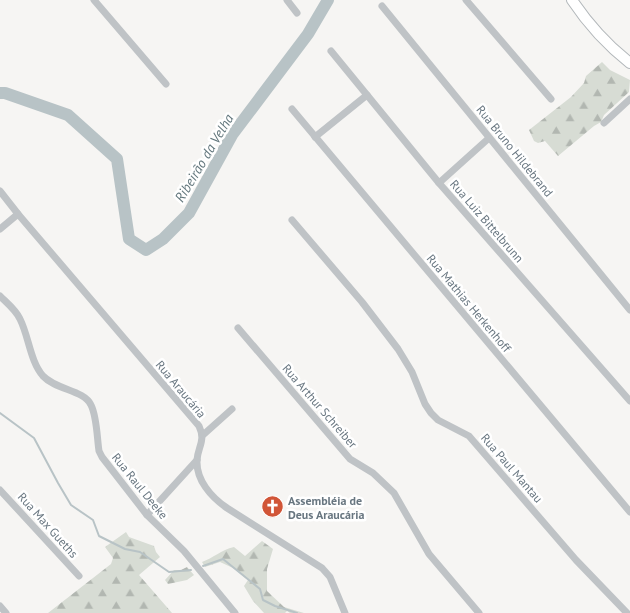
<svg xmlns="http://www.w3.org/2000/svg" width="630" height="613" font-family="'PT Sans',sans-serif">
<defs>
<pattern id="forest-firs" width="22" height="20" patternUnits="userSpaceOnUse" patternTransform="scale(1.25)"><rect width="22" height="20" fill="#d7dcd4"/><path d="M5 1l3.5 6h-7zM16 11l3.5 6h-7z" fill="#b2b7b1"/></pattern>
</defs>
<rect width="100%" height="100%" fill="#f6f5f3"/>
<g fill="url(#forest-firs)">
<polygon points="602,62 610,70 630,80 629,92 604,115 601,122 594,126 558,156 545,141 538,143 534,141 529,130 571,97 584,83 586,76"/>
<polygon points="126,532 129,537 154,546 156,552 160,557 139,575 172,613 48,613 111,564 113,558 105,547"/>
<path d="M262 541 273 549 267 569V591L284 607 304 613H290L287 611 285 613H264L253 601 244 586 248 580 233 568 220 562 205 567 202 562C213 558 221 550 234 547L245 556Z"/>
<polygon points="187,567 194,575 187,580 168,584 165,580 174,570 181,570"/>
</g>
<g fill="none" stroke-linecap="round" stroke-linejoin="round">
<g stroke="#b8c3c6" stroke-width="2">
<polyline points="0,413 34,438 58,483 71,505 93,520 99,536 125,549 140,552 169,572 191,570"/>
<polyline points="203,566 223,559 260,589 263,600 275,606 297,613"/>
</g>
<polyline stroke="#b8c3c6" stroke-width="12" points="0,93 5,93 68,115 117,159 129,239 146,250 163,239 189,213 232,135 308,34 328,0"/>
<defs>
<path id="secondary" d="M572 0C588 24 607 45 630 63"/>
</defs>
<use href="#secondary" stroke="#b2b7ba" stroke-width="12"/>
<g stroke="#bfc3c6" stroke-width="7">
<polyline points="94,0 166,84"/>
<polyline points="287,0 297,13"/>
<polyline points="466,0 551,99"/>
<polyline points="382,6 630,310"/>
<polyline points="331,51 439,183 630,401"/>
<polyline points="292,109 630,512"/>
<polyline points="604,123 630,99"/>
<polyline points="315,137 367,95"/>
<polyline points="439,183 489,138"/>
<path d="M0 191 18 214 199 426C206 441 198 446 197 460 196 480 211 497 227 508L322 568 330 577 345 613"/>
<polyline points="292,220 362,302 398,349 412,372 425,404 431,413 438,420 469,436 576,560 627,613"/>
<polyline points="0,229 18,214"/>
<path d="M0 296C7 303 16 310 20 319 29 337 30 361 43 376 56 390 84 390 91 405 97 417 97 438 99 451L102 457 147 515 184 551 235 613"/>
<polyline points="238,328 350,459 373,473 394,493 429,554 479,613"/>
<polyline points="203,435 232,409"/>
<polyline points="0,490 79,576"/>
<polyline points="147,515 197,460"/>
<polyline points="0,606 6,613"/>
</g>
<use href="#secondary" stroke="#fff" stroke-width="10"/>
</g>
<defs>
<symbol id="church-disc" viewBox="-11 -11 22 22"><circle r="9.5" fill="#d15537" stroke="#fff"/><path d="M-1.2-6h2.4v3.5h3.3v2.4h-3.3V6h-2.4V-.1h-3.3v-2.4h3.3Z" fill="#fff"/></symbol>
</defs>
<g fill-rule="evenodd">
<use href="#church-disc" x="260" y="494" width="25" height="25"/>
</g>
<g text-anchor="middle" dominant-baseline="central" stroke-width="5" stroke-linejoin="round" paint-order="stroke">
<g font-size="12" fill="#687680" stroke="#fff">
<text transform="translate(515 151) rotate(51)">Rua Bruno Hildebrand</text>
<text transform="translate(487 221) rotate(49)">Rua Luiz Bittelbrunn</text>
<text transform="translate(469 303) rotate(50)">Rua Mathias Herkenhoff</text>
<text transform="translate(181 389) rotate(50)">Rua Araucária</text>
<text transform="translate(320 406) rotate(49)">Rua Arthur Schreiber</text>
<text transform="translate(512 468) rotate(49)">Rua Paul Mantau</text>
<text transform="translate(140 486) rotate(51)">Rua Raul Deeke</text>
<text transform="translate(48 525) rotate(48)">Rua Max Gueths</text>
</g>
<g font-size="12" font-weight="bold" fill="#687680" stroke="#fff" text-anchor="start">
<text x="288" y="500">Assembléia de<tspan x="288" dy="14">Deus Araucária</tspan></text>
</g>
<g font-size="14" font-style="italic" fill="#63777d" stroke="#fff">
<text transform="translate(204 158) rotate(-59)">Ribeirão da Velha</text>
</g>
</g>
</svg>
